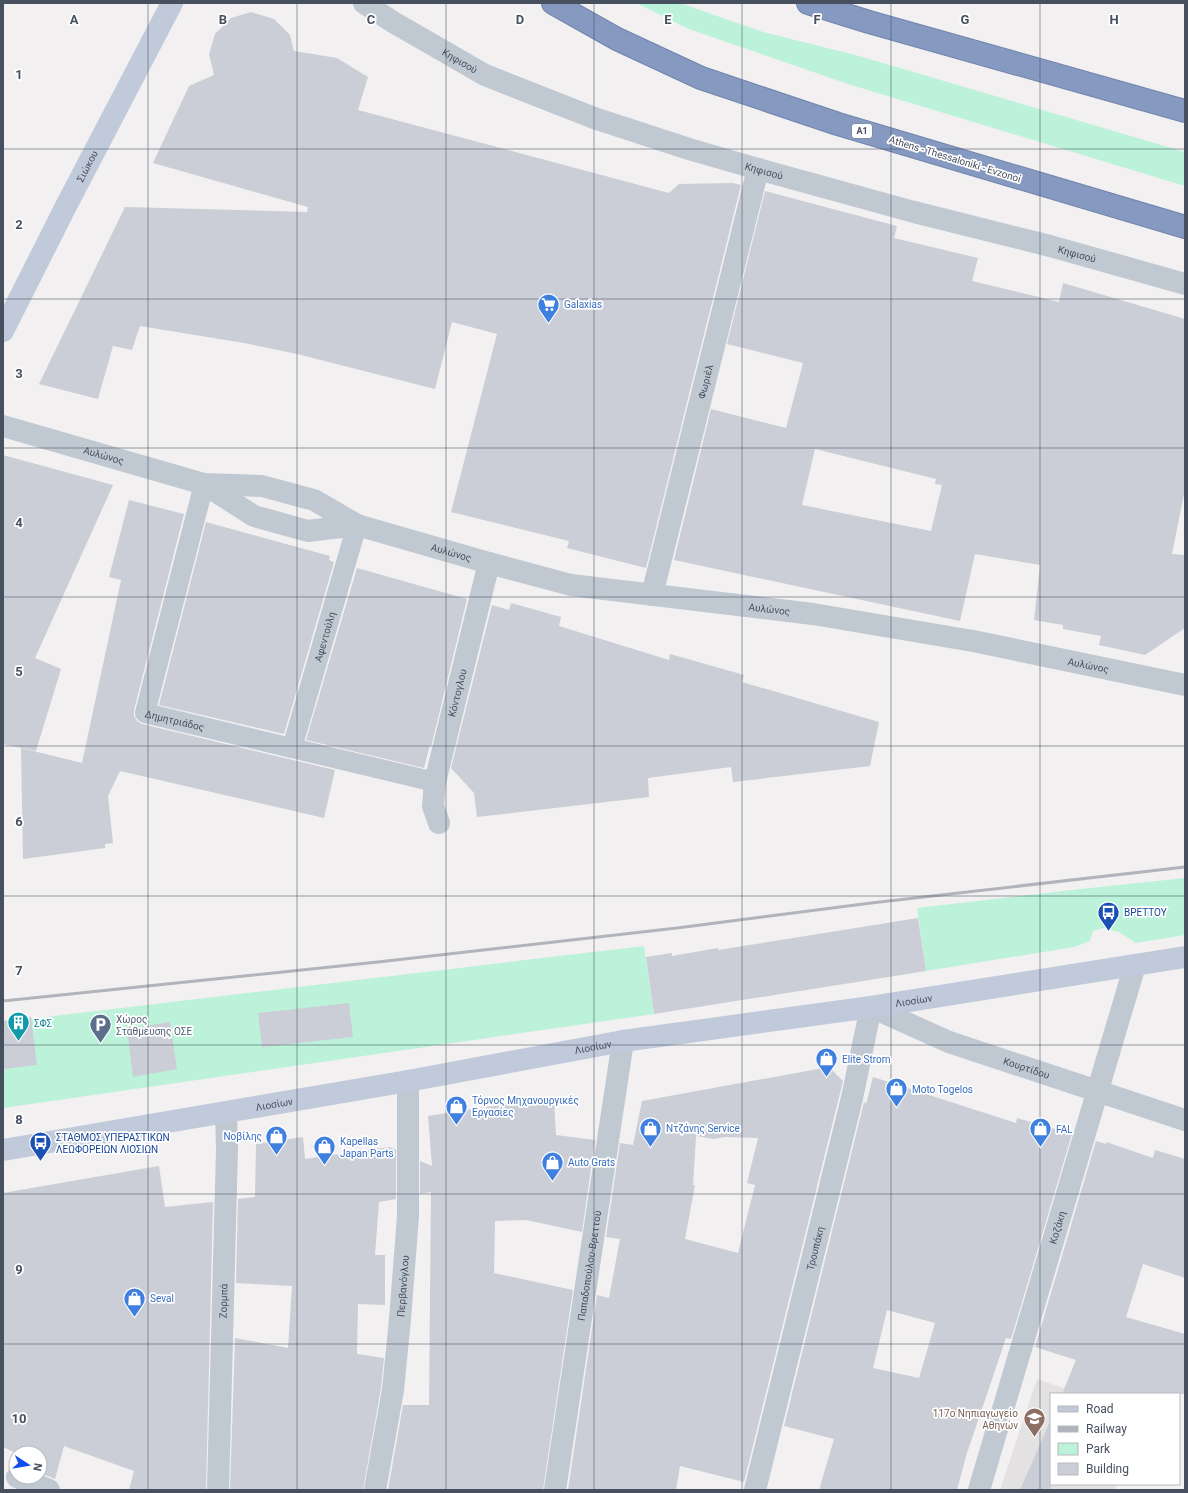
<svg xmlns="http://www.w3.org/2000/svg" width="1188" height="1493" font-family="Roboto,sans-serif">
<rect width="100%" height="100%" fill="#f2f0f0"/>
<polygon fill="#e3e1e2" points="1037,1379 1081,1394 1051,1394 1051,1484 1117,1484 1114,1490 1000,1490"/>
<g fill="#bcf2d9">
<polygon points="636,3 680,3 763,32 859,56 1185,152 1185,186 848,84 689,29"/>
<polygon points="1185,878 1185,935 1136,943 1119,932 1103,928 1093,931 1090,941 1074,947 926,971 917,908 1081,889"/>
<polygon points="644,946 654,1014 3,1108 3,1022"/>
</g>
<g fill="#cbced6" fill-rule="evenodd">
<polygon points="251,12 274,19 290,35 294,51 337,58 368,77 358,110 669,193 679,184 733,183 741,185 646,568 567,548 569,541 451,512 497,334 452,322 435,389 297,354 244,343 140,326 132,350 113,346 98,399 39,384 125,207 307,212 308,207 153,163 189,86 214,75 209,54 215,34 231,18"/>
<path d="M765 191 897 226 894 238 978 258 972 281 1059 302 1063 283 1185 319V489L1172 554 1185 555V628L1145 655 1099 645 1101 636 1063 629V625L1034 620 1040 565 975 554 960 621 674 560 711 409 786 428 803 363 727 344ZM815 449 936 479 935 484 942 485 931 531 802 505Z"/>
<polygon points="3,455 113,485 35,658 61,669 36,751 3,744"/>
<polygon points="129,500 184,514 134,710 134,716 137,721 142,724 335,770 324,818 120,771 108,796 113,843 105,844 105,848 23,859 21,748 82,763 121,580 109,577"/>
<polygon points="206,522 330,556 329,560 334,562 284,734 159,705"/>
<polygon points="357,568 467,599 431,747 430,745 424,768 306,740"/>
<polygon points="511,603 561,617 559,626 669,660 670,654 744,675 742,682 879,722 870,766 733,782 731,767 648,778 649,797 477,817 474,793 451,768 492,605 509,610"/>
<polygon points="918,918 926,971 654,1014 646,957 672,953 672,956 718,948 718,950"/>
<polygon points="349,1003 353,1037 262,1047 258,1013"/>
<polygon points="31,1017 37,1065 3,1069 3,1021"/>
<polygon points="170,1022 177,1069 133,1077 127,1029"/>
<path d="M829 1067 843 1081 744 1482 680 1466 676 1490H568L597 1295 609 1298 620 1239 606 1237 620 1143 633 1145 642 1101ZM696 1136 714 1139 725 1137 758 1138 747 1183 755 1185 738 1253 685 1239 695 1185H693Z"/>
<path d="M873 1077 1016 1123 1017 1118 1072 1134 1011 1339 1006 1338 967 1453 957 1490H819L834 1439 784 1426 864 1102 866 1104ZM887 1310 935 1323 919 1378 873 1368Z"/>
<polygon points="554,1100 556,1135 595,1140 582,1232 526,1220 495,1221 494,1273 573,1290 543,1490 388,1490 403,1405 429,1405 431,1192 420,1194 420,1161 432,1166 428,1116 486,1107"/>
<polygon points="303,1137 305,1159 389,1147 396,1150 396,1199 379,1202 375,1255 385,1255 385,1305 358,1304 357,1354 384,1358 381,1388 363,1490 230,1490 235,1338 288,1348 292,1286 236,1283 238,1199 255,1197 256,1144"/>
<polygon points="1096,1141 1106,1144 1106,1142 1153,1158 1155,1150 1185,1159 1185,1278 1143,1264 1126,1317 1185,1334 1185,1394 1062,1394 1076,1360 1035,1347"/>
<polygon points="159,1166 165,1207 213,1202 206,1490 129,1490 134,1471 64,1446 55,1479 40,1473 40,1453 16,1453 3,1447 3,1193"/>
<polygon points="1051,1419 1051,1490 1020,1490"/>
</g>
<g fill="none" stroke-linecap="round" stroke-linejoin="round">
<defs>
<g id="motorway">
<polyline points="553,3 617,39 701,78 838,124 1185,227"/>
<polyline points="808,3 869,22 1185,111"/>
</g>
</defs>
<use href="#motorway" stroke="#7084ad" stroke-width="24"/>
<g stroke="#c0c8d2" stroke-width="20">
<path id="s1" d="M204 484 145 713 435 782"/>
<path id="s2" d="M292 748 357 525"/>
</g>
<g stroke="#c0c8d2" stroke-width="22">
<path id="s3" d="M364 3 393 22 485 75 594 118 689 149 758 169 914 212 1050 246 1185 284"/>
<path id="s4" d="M652 595 758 169"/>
<path id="s5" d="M439 823 433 806 435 782 489 563"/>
<polyline points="17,1477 49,1490"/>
<path id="s6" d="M218 1490 227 1149 226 1112"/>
<path id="s7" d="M375 1490 393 1390 400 1319 408 1216V1081"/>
<path id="s8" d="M555 1490 623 1041"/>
<path id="s9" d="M755 1490 852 1098 871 1007 949 1042 1185 1120"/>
<path id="s10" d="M979 1490 1135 965"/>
</g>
<g stroke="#c0c8d2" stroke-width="22">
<path id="s11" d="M3 426 204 484 262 486 314 500 357 525 489 563 571 585 813 614 973 641 1185 685"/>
<polyline points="204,484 254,516 308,531 357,525"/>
</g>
<g stroke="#c1cada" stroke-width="22">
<path id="s12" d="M3 331 66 206 172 3"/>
<path id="s13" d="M3 1150 408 1081 623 1041 871 1007 1185 957"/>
</g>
<use href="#motorway" stroke="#8599c1" stroke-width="22"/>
<polyline stroke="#b2b4bb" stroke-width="3" points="3,1001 378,962 677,928 871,903 1185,867"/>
</g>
<path fill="none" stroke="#47505f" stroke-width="1" stroke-opacity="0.55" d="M148 3V1490M297 3V1490M446 3V1490M594 3V1490M742 3V1490M891 3V1490M1040 3V1490M3 149H1185M3 299H1185M3 448H1185M3 597H1185M3 746H1185M3 896H1185M3 1045H1185M3 1194H1185M3 1344H1185"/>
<defs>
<symbol id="supermarket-pin" viewBox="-11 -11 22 30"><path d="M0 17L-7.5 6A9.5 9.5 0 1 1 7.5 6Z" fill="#3f7fe0" stroke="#fff"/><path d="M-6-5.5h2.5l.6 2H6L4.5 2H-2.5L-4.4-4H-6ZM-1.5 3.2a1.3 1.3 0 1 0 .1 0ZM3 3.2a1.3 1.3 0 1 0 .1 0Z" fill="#fff"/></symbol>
<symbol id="bus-pin" viewBox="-11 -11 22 30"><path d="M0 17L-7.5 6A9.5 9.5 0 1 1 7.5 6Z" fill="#1a4fb4" stroke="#fff"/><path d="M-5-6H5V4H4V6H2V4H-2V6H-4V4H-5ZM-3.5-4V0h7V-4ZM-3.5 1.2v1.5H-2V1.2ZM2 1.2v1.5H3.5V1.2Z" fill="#fff"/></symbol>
<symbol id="building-pin" viewBox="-11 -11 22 30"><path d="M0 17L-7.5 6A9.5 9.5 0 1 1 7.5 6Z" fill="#0f9aa8" stroke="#fff"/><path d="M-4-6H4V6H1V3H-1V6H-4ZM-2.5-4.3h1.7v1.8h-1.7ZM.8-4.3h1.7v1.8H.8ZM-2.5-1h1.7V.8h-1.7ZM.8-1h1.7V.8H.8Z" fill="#fff"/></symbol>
<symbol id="parking-pin" viewBox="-11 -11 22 30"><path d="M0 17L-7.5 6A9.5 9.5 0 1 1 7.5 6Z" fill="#5c6f8a" stroke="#fff"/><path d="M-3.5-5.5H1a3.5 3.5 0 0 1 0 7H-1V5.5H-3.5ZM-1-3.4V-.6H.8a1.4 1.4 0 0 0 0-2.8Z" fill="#fff"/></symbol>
<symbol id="shop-pin" viewBox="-11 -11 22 30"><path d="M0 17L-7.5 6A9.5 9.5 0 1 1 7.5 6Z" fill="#3f7fe0" stroke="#fff"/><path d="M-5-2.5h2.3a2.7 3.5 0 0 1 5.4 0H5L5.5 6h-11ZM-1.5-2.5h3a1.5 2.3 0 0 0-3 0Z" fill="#fff"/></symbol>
<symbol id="school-pin" viewBox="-11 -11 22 30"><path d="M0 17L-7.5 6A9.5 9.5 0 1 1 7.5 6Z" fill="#8d6e63" stroke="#fff"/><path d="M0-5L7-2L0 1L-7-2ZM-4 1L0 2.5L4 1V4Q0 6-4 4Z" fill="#fff"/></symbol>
</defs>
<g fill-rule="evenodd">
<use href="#supermarket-pin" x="536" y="292" width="25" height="34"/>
<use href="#bus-pin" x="1096" y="900" width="25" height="34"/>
<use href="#building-pin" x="6" y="1010" width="25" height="34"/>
<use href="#parking-pin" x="88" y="1012" width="25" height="34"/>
<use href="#shop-pin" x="814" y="1046" width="25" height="34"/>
<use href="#shop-pin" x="884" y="1076" width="25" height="34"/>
<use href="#shop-pin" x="444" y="1094" width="25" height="34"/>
<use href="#shop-pin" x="638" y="1116" width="25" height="34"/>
<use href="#shop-pin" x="1028" y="1116" width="25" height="34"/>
<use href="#shop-pin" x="264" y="1124" width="25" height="34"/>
<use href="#bus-pin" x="28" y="1130" width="25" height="34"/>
<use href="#shop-pin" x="312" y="1134" width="25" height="34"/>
<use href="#shop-pin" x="540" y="1150" width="25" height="34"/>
<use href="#shop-pin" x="122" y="1286" width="25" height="34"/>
<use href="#school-pin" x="1022" y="1406" width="25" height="34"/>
</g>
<g text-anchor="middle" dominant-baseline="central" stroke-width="3.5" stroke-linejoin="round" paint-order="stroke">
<rect fill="#fff" stroke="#7e848f" stroke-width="1" x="852" y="124" width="20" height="14" rx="3"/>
<g font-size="9" font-weight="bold" fill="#47505f">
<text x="862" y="131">Α1</text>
</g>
<g font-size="10" fill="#47505f" stroke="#fff">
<text stroke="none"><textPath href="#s3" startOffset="112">Κηφισού</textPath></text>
<text transform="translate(955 159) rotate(17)">Athens - Thessaloniki - Evzonoi</text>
<text stroke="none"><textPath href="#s12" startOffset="185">Σιώκου</textPath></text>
<text stroke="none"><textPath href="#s3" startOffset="436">Κηφισού</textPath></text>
<text stroke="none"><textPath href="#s3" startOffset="760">Κηφισού</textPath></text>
<text stroke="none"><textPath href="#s4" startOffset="220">Φωριέλ</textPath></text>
<text stroke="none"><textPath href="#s11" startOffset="105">Αυλώνος</textPath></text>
<text stroke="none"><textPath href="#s11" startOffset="469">Αυλώνος</textPath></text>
<text stroke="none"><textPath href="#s11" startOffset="793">Αυλώνος</textPath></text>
<text stroke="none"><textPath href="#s2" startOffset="116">Αφεντούλη</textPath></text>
<text stroke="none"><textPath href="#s11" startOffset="1117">Αυλώνος</textPath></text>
<text stroke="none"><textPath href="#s5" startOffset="134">Κόντογλου</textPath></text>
<text stroke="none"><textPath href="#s1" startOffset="267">Δημητριάδος</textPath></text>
<text stroke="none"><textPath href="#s13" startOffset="923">Λιοσίων</textPath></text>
<text stroke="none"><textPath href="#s13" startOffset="599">Λιοσίων</textPath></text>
<text stroke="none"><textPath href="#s9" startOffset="664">Κουρτίδου</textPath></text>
<text stroke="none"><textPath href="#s13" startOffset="275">Λιοσίων</textPath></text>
<text stroke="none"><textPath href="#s10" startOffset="274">Κοζάκη</textPath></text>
<text stroke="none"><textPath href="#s9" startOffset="249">Τρουπάκη</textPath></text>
<text stroke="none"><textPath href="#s8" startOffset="227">Παπαδοπούλου-Βρεττού</textPath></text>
<text stroke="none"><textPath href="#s7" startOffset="206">Περβανόγλου</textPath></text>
<text stroke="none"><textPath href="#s6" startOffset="189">Ζορμπά</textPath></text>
</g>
<g font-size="10" fill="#366cbe" stroke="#fff" text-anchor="start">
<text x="564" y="304">Galaxias</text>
<text x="842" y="1059">Elite Strom</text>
<text x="912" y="1089">Moto Togelos</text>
<text x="472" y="1100">Τόρνος Μηχανουργικές<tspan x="472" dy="12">Εργασίες</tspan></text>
<text x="666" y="1128">Ντζάνης Service</text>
<text x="1056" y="1129">FAL</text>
<text x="262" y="1136" text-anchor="end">Νοβίλης</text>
<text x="340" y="1141">Kapellas<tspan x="340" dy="12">Japan Parts</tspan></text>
<text x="568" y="1162">Auto Grats</text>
<text x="150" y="1298">Seval</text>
</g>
<g font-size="10" fill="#164399" stroke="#fff" text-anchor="start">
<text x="1124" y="912">ΒΡΕΤΤΟΥ</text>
<text x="56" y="1137">ΣΤΑΘΜΟΣ ΥΠΕΡΑΣΤΙΚΩΝ<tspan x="56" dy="12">ΛΕΩΦΟΡΕΙΩΝ ΛΙΟΣΙΩΝ</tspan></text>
</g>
<g font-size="10" fill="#4e5e75" stroke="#fff" text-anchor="start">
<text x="116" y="1019">Χώρος<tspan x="116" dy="12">Στάθμευσης ΟΣΕ</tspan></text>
</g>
<g font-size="10" fill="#0d838f" stroke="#fff" text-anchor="start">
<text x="34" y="1023">ΣΦΣ</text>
</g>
<g font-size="10" fill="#785e54" stroke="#fff" text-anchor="end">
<text x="1018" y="1413">117ο Νηπιαγωγείο<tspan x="1018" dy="12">Αθηνών</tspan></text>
</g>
</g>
<g font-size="13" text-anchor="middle" font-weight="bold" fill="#47505f" stroke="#fff" stroke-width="3.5" stroke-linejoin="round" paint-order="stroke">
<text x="74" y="24">A</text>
<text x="223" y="24">B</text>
<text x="371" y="24">C</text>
<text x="520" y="24">D</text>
<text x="668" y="24">E</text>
<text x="817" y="24">F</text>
<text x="965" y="24">G</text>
<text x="1114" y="24">H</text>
<text x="19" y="79">1</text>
<text x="19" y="229">2</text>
<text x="19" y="378">3</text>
<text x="19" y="527">4</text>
<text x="19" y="676">5</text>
<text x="19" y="826">6</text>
<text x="19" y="975">7</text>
<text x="19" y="1124">8</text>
<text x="19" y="1274">9</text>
<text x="19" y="1423">10</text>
</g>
<rect width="1188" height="1493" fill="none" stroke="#47505f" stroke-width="8"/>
<rect x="1050" y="1393" width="130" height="92" fill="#ffffff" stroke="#b5b9bf"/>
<rect x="1058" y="1406" width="20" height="6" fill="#c1cada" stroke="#b5b9bf"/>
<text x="1086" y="1413" font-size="12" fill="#47505f">Road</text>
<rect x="1058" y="1426" width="20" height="6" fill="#b2b4bb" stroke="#b5b9bf"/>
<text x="1086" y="1433" font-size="12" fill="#47505f">Railway</text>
<rect x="1058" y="1443" width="20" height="12" fill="#bcf2d9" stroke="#b5b9bf"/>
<text x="1086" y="1453" font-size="12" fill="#47505f">Park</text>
<rect x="1058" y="1463" width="20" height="12" fill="#cbced6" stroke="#b5b9bf"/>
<text x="1086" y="1473" font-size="12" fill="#47505f">Building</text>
<g transform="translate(28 1465) rotate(102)"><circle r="19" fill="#ffffff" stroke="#b5b9bf"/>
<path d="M0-3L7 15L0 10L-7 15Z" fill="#0f4fed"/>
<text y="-6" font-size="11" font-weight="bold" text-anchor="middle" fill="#47505f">N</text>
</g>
</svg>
